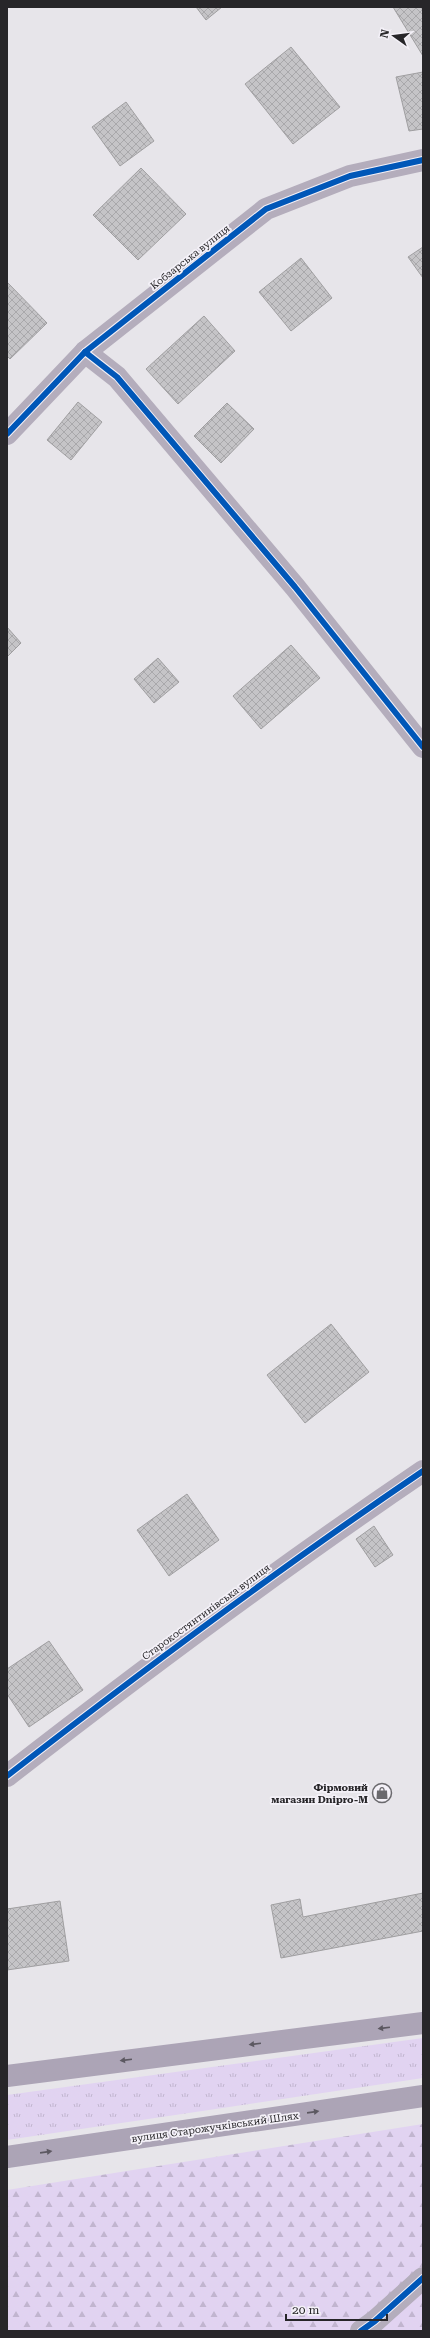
<svg xmlns="http://www.w3.org/2000/svg" width="430" height="2338" font-family="'Roboto Serif',serif">
<defs>
<pattern id="grass-tufts" width="24" height="20" patternUnits="userSpaceOnUse"><rect width="24" height="20" fill="#e1d3f1"/><path d="M3 7l-1-3M5 7V3M7 7l1-3M15 17l-1-3M17 17v-4M19 17l1-3" fill="none" stroke="#c1b5cf"/></pattern>
<pattern id="forest-firs" width="22" height="20" patternUnits="userSpaceOnUse"><rect width="22" height="20" fill="#e1d3f1"/><path d="M5 1l3.5 6h-7zM16 11l3.5 6h-7z" fill="#c1b5cf"/></pattern>
<pattern id="building-cross-hatch" width="8" height="8" patternUnits="userSpaceOnUse"><rect width="8" height="8" fill="#c5c4c7"/><path d="M0 0l8 8M0 8l8-8" fill="none" stroke="#a9a8ab"/></pattern>
</defs>
<rect width="100%" height="100%" fill="#e7e5ea"/>
<polygon fill="url(#grass-tufts)" points="423,2038 423,2078 7,2140 7,2095"/>
<polygon fill="url(#forest-firs)" points="423,2124 423,2331 7,2331 7,2190"/>
<g fill="url(#building-cross-hatch)" stroke="#a09fa1">
<polygon points="196,7 222,7 206,20"/>
<polygon points="393,7 421,7 423,11 423,56"/>
<polygon points="291,47 340,107 293,144 245,84"/>
<polygon points="423,72 423,129 409,131 396,77"/>
<polygon points="126,102 154,141 120,166 92,127"/>
<polygon points="141,168 186,214 138,260 93,215"/>
<polygon points="423,247 423,278 408,257"/>
<polygon points="301,258 332,298 291,331 259,292"/>
<polygon points="7,282 47,323 10,359 7,356"/>
<polygon points="204,316 235,351 178,404 146,369"/>
<polygon points="78,402 102,422 71,460 47,440"/>
<polygon points="227,403 254,429 221,463 194,436"/>
<polygon points="7,627 21,643 7,657"/>
<polygon points="291,645 320,678 261,729 233,696"/>
<polygon points="158,658 179,682 154,703 134,679"/>
<polygon points="331,1324 369,1372 305,1423 267,1375"/>
<polygon points="187,1494 219,1540 169,1576 137,1530"/>
<polygon points="374,1526 393,1555 375,1567 356,1539"/>
<polygon points="49,1641 83,1690 29,1727 7,1694 7,1669"/>
<polygon points="423,1893 423,1931 281,1958 271,1905 300,1899 303,1917"/>
<polygon points="60,1901 69,1961 7,1970 7,1909"/>
</g>
<g fill="none" stroke-linecap="round" stroke-linejoin="round">
<g stroke="#b4adbc" stroke-width="22">
<polyline points="85,352 117,377 295,587 423,747"/>
<polyline points="7,434 85,352 266,209 350,176 423,160"/>
<path d="M7 1776C143 1670 280 1568 423 1471"/>
<polyline points="361,2331 375,2321 423,2278"/>
</g>
<g stroke="#aca4b6" stroke-width="22">
<polyline points="7,2076 423,2023"/>
<polyline points="7,2157 423,2096"/>
</g>
<defs>
<g id="cycleway">
<polyline points="85,352 117,377 295,587 423,747"/>
<polyline points="7,434 85,352 266,209 350,176 423,160"/>
<path d="M7 1776C143 1670 280 1568 423 1471"/>
<polyline points="361,2331 375,2321 423,2278"/>
</g>
</defs>
<use href="#cycleway" stroke="#f4f1f8" stroke-width="8"/>
<use href="#cycleway" stroke="#0057b8" stroke-width="6"/>
</g>
<defs><path id="oneway-solid" d="M-6-.8H1V-3.2L6.5 0L1 3.2V.8H-6Z"/></defs>
<g fill="#5c5861">
<use href="#oneway-solid" transform="translate(384 2028) rotate(173)"/>
<use href="#oneway-solid" transform="translate(255 2044) rotate(173)"/>
<use href="#oneway-solid" transform="translate(126 2060) rotate(173)"/>
<use href="#oneway-solid" transform="translate(313 2112) rotate(-8)"/>
<use href="#oneway-solid" transform="translate(46 2152) rotate(-8)"/>
</g>
<defs>
<symbol id="shop-ring" viewBox="-11 -11 22 22"><circle r="9.5" fill="#f4f1f8" stroke="#6a696d" stroke-width="1.5"/><path d="M-5-2.5h2.3a2.7 3.5 0 0 1 5.4 0H5L5.5 6h-11ZM-1.5-2.5h3a1.5 2.3 0 0 0-3 0Z" fill="#6a696d"/></symbol>
</defs>
<g fill-rule="evenodd">
<use href="#shop-ring" x="371" y="1782" width="22" height="22"/>
</g>
<g text-anchor="middle" dominant-baseline="central" stroke-width="3.5" stroke-linejoin="round" paint-order="stroke">
<g font-size="10" fill="#272629" stroke="#f4f1f8">
<text transform="translate(190 257) rotate(-38)">Кобзарська вулиця</text>
<text transform="translate(206 1612) rotate(-36)">Старокостянтинівська вулиця</text>
<text transform="translate(215 2127) rotate(-8)">вулиця Старожучківський Шлях</text>
</g>
<g font-size="10" font-weight="bold" fill="#272629" stroke="#f4f1f8" text-anchor="end">
<text x="368" y="1787">Фірмовий<tspan x="368" dy="12">магазин Dnipro-M</tspan></text>
</g>
</g>
<rect width="430" height="2338" fill="none" stroke="#272629" stroke-width="16"/>
<g transform="translate(394 36) rotate(284)" stroke="#f4f1f8" stroke-width="3" paint-order="stroke">
<path d="M0-3L7 15L0 10L-7 15Z" fill="#272629"/>
<text y="-6" font-size="11" font-weight="bold" text-anchor="middle" fill="#272629">N</text>
</g>
<path d="M286 2314v6h101v-6" fill="none" stroke="#272629" stroke-width="2"/>
<text x="292" y="2314" font-size="12" fill="#272629" stroke="#f4f1f8" stroke-width="3" paint-order="stroke">20 m</text>
</svg>
